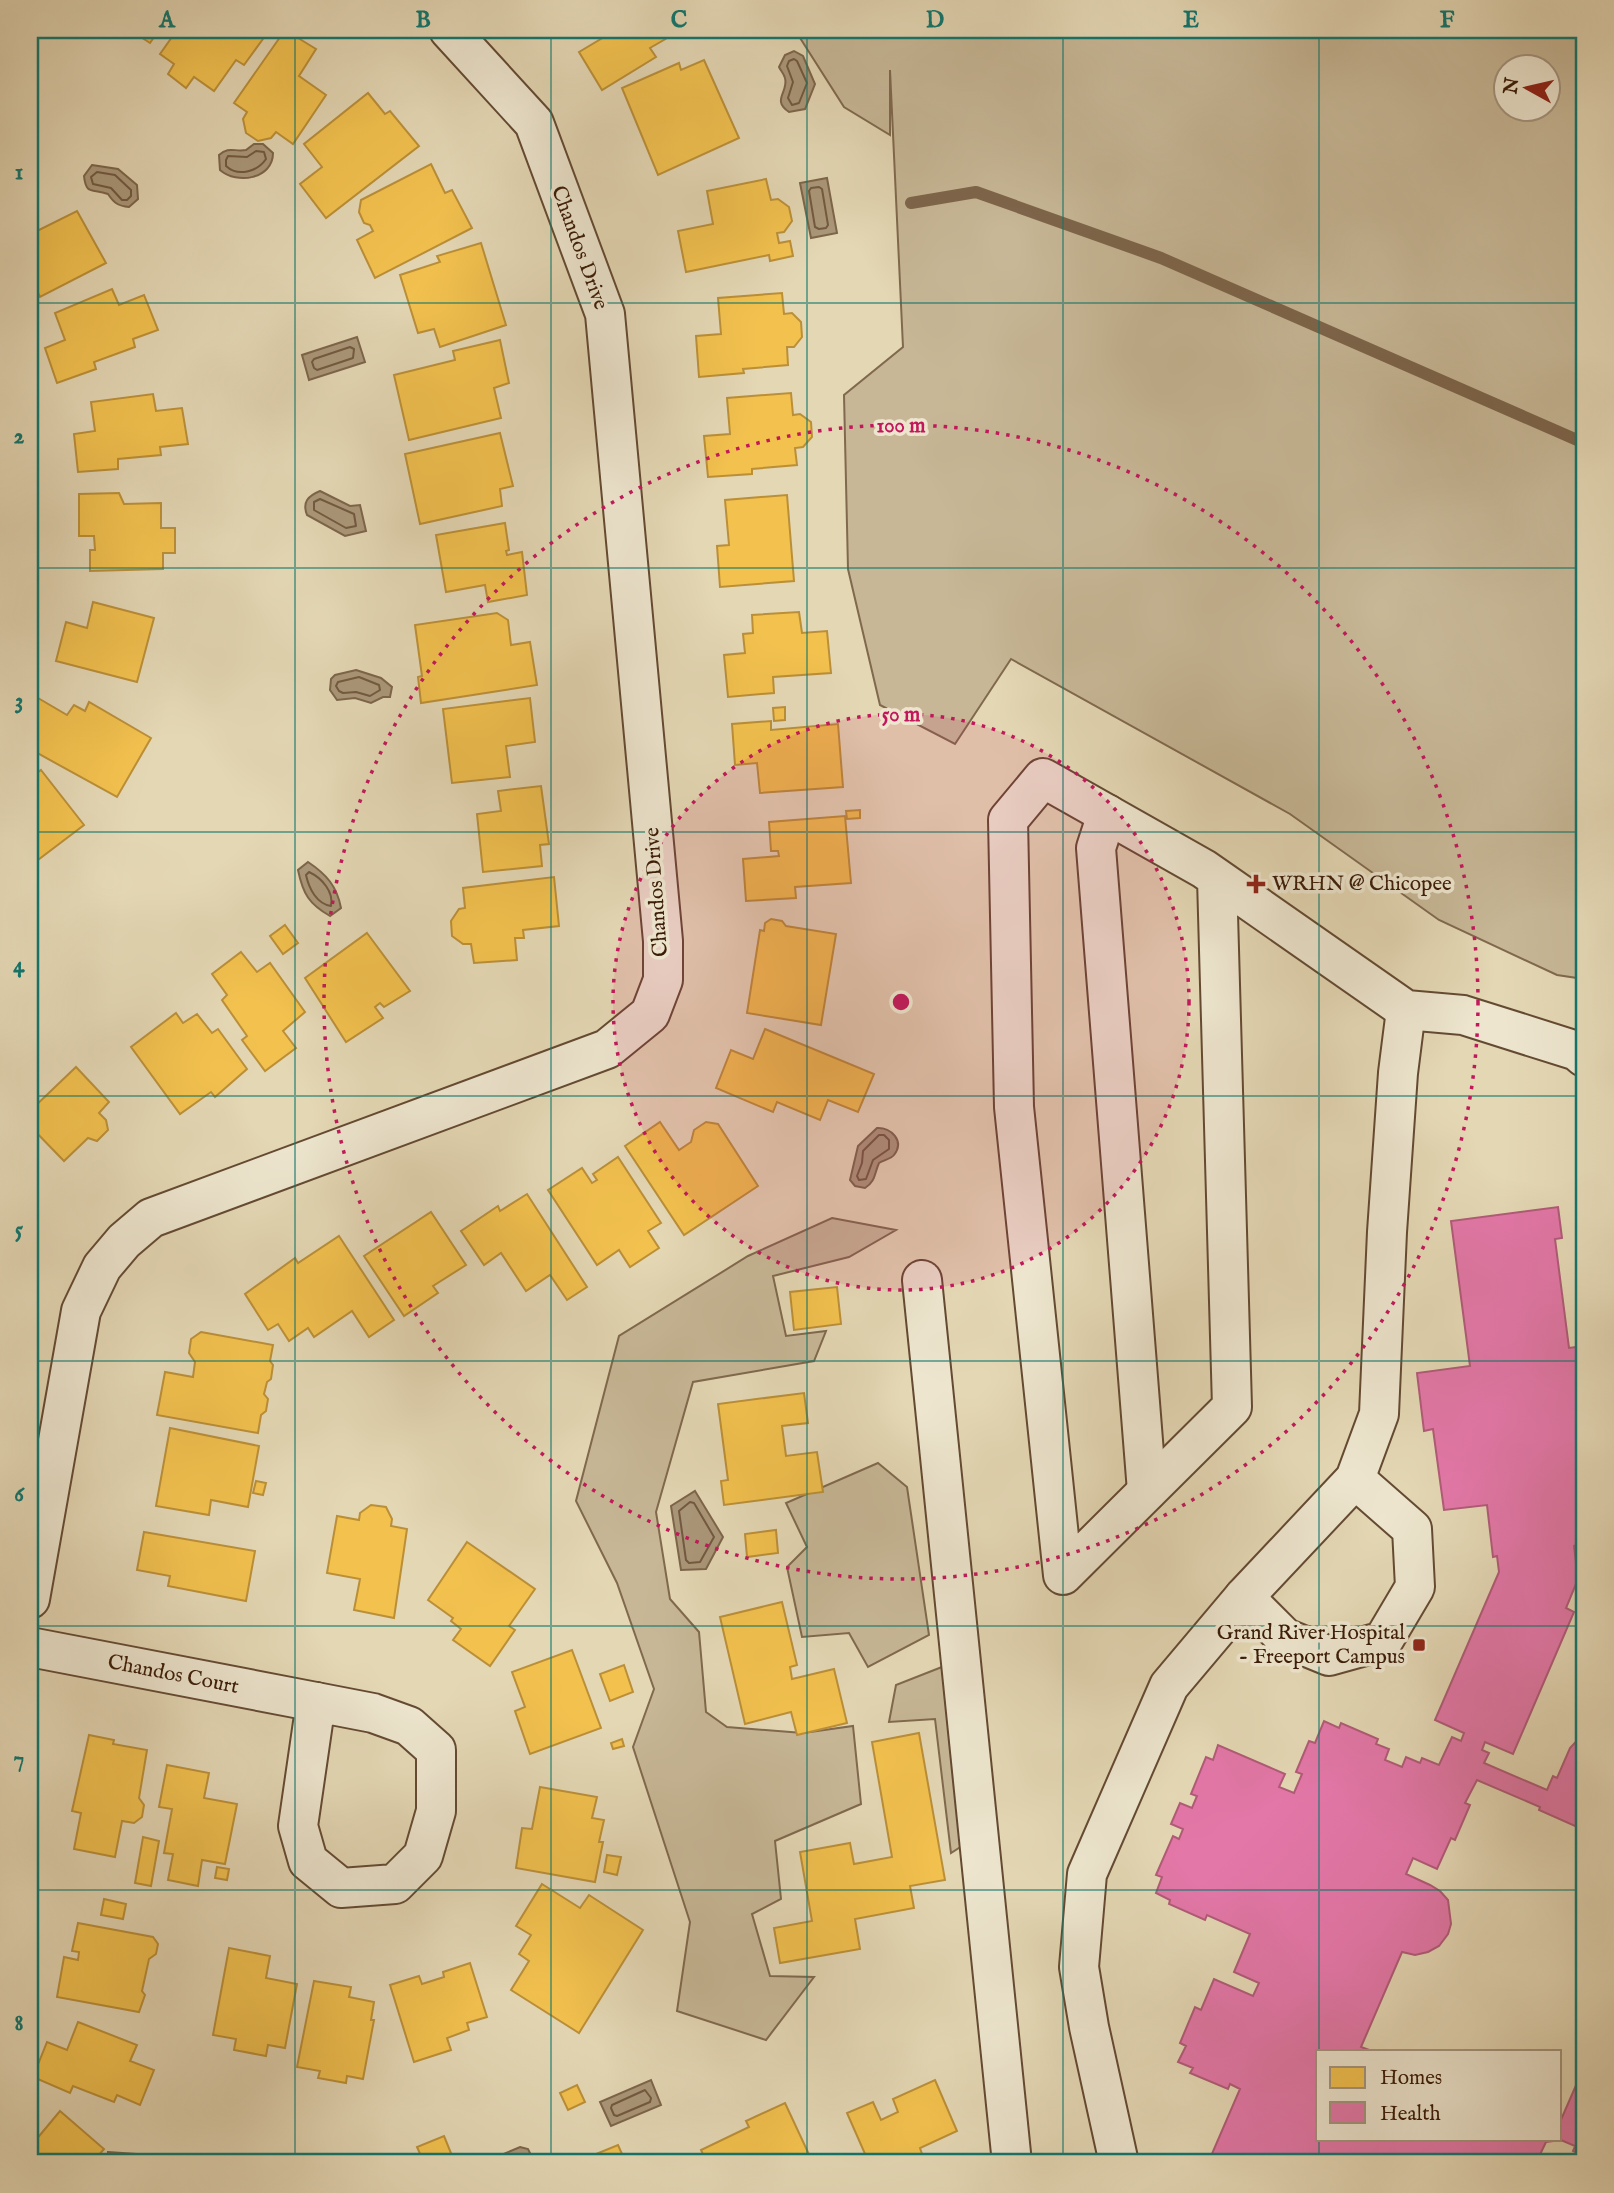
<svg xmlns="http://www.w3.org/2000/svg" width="1614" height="2193" font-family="'IM FELL English',serif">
<rect width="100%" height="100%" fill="#e4d7b4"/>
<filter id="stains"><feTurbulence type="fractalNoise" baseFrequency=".00286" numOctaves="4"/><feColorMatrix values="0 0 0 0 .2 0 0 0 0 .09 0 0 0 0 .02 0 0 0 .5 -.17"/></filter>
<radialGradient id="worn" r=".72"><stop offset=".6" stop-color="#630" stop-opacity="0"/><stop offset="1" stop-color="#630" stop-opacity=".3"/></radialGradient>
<g fill="#c7b796" stroke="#80694e" stroke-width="2" fill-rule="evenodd">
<path d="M795 30H1584V979L1557 975 1439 920 1290 814 1011 659 955 744 880 705 848 569 844 395 903 347 890 70V135L844 107ZM1506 66H1548V108H1506Z"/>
<polygon points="832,1218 896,1230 849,1257 773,1276 786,1336 826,1331 814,1361 693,1382 656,1512 670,1599 699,1632 706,1712 727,1727 803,1733 853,1726 861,1804 775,1841 781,1899 752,1914 770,1976 814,1977 766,2040 677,2011 690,1922 633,1747 654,1689 617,1583 576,1501 619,1336 748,1256"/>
<polygon points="878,1463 907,1487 929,1635 868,1667 849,1633 802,1637 787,1567 807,1547 786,1503"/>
<polygon points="947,1665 965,1844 951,1853 935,1719 889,1722 896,1685"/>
</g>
<g fill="#aa9779" stroke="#7d654b" stroke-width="2">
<path d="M794 51 803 56 815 84 805 109 789 112C771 100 789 92 785 78 784 74 781 71 779 67L785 55Z"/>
<path d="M254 144H263L273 153C273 179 237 185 220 170L219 155C229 146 234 152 246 150Z"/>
<path d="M92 165 118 169 137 185 138 199 129 207C118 206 114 203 108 194 93 188 86 196 84 176Z"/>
<polygon points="827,178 837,233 811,238 800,183"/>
<polygon points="357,337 365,362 309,380 302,355"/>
<path d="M320 491 350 506 360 505 366 531 345 536 307 515C302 502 308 496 320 491Z"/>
<polygon points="356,670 381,678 392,687 390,697 383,697 371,703 355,698 337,700 330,690 331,679 335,675"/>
<path d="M308 862C326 874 337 886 341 908L330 916C309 904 303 894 298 870Z"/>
<path d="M877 1128C891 1127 905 1141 894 1155 891 1159 884 1160 879 1163 874 1174 876 1181 865 1188L855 1186 850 1180 858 1146Z"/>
<polygon points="695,1491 723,1537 706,1569 681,1570 671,1506"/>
<polygon points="651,2080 661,2105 611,2126 600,2102"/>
<polygon points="520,2147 528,2149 535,2163 482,2163"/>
<polygon points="108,2152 136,2154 136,2163 108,2163"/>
</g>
<g fill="#f2c14e" stroke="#bb8f38" stroke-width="2">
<polygon points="130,30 159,30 150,43"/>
<polygon points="177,30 265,30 268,32 244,65 236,60 214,91 194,77 186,88 168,74 174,64 160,54"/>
<polygon points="285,30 316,49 299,76 326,95 293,144 276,132 271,138 258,141 246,133 243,119 247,112 234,103"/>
<polygon points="616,30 681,30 650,48 656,57 602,90 579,52"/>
<polygon points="704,60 739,138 658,175 622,88 679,63 681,70"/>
<polygon points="368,93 385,114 390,111 419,146 326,218 300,184 322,167 304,144"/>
<polygon points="30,141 37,148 30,156"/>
<polygon points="431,164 445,193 452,190 472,228 375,278 357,240 373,231 370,225 364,223 359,212 361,200"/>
<polygon points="766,179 771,200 778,199 789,207 792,221 784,232 777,233 779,243 790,241 793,256 770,261 769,255 686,272 678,231 713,224 707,191"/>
<polygon points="77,211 106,263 40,297 30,276 30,230 33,233"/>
<polygon points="481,243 506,325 440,347 434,329 418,333 400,275 440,262 437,256"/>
<polygon points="112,289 119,305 144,295 158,330 133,339 135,347 94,362 96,369 57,383 45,348 65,340 55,313"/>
<polygon points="782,293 784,314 792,313 801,322 802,337 794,347 787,347 788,365 743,369 744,373 699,377 696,336 721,334 718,298"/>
<polygon points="500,340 509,383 494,388 501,418 409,440 394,375 455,360 453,351"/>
<polygon points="791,393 793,415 800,414 811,422 812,437 803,447 795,448 797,465 752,469 752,474 708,477 704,436 730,434 727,398"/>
<polygon points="153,394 156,411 182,408 188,444 160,447 161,455 118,459 118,469 78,472 74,434 95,431 91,402"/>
<polygon points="500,433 513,486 500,489 502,506 420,524 405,454"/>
<polygon points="119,493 124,504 161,503 161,528 175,528 175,553 163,553 163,569 90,571 90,550 95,550 94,536 79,536 79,494"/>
<polygon points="787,495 794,581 720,587 717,546 729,545 725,500"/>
<polygon points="505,523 509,550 506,551 507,555 522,552 527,595 488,602 485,585 446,592 436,535"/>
<polygon points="93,602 154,618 137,682 56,661 66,622 87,628"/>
<polygon points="799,612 802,633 827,631 831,673 773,677 774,693 728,697 724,655 745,653 743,634 753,633 752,615"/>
<polygon points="497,613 508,620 511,645 530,642 537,685 421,703 418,677 422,676 415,625"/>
<polygon points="38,698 67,715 74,705 85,711 89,702 151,738 117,797 30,749 30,712"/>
<polygon points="530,698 535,742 506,746 510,777 452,783 443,709"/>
<polygon points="785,707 785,720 774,721 773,708"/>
<polygon points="771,721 771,730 838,724 843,787 760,793 757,763 735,765 732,724"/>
<polygon points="41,770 84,825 30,866 30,778"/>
<polygon points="541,786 549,844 540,845 542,866 483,872 477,814 501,811 498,791"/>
<polygon points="860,810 860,818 847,819 846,811"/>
<polygon points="845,816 851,883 795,887 796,898 746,901 743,859 779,856 778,851 771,851 769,822"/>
<polygon points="554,877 559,926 523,930 524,938 515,938 517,960 474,963 471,944 463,944 452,936 451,921 459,909 465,908 463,888"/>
<polygon points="771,919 782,921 786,926 836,934 821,1025 747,1013 760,930 764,931 765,923"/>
<polygon points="285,925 298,943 283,954 270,936"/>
<polygon points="367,933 410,991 384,1007 380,1003 375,1007 383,1018 346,1042 305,978"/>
<polygon points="241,952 257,972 270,963 305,1012 283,1031 296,1048 265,1071 242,1040 247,1036 222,1000 227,995 212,974"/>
<polygon points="176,1013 183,1023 197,1014 212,1033 218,1029 247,1069 215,1097 211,1092 180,1114 131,1047"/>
<polygon points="765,1029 874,1074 858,1112 828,1100 820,1120 777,1102 773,1112 716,1088 731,1050 753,1059"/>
<polygon points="76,1067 109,1102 99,1113 106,1120 108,1130 97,1141 88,1138 64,1161 30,1126 30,1111"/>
<polygon points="660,1122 679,1150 691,1142 694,1130 706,1122 718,1124 758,1186 684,1235 625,1146"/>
<polygon points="618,1157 661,1223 648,1231 659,1248 630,1267 619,1250 597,1265 548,1190 582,1168 592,1183 597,1180 593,1174"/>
<polygon points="527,1194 587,1287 567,1300 550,1275 526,1291 501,1253 484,1265 461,1231 498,1206 500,1211"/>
<polygon points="431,1212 466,1265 433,1286 438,1293 404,1316 364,1256"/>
<polygon points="339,1236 394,1320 369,1337 352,1311 314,1337 308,1328 289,1341 278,1324 268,1330 245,1294 295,1258 298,1263"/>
<polygon points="837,1287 841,1324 794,1330 790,1292"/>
<polygon points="201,1332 273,1345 270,1361 273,1365 271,1379 267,1382 264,1394 268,1399 266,1411 261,1415 258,1433 157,1415 165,1372 193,1377 195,1362 189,1353 191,1339"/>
<polygon points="804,1393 808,1423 782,1426 786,1456 817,1452 823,1492 724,1505 721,1481 728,1480 718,1404"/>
<polygon points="170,1428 259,1446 248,1507 211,1500 209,1515 156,1506"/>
<polygon points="256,1481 266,1483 263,1495 253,1493"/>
<polygon points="371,1505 386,1507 392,1519 391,1526 407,1529 394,1618 354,1610 360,1579 327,1573 337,1516 359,1520 360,1513"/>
<polygon points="776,1530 778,1553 747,1557 745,1534"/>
<polygon points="144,1532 255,1551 246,1601 168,1586 170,1576 137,1570"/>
<polygon points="467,1542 535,1589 509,1626 515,1630 490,1666 453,1640 461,1629 451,1621 453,1618 428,1600"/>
<polygon points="782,1602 797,1665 790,1667 792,1679 834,1669 847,1723 797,1735 791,1712 745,1724 720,1617"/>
<polygon points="572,1650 601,1728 530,1754 515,1711 525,1707 512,1672"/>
<polygon points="624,1665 633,1692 610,1701 600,1674"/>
<polygon points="919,1733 945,1880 910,1886 914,1908 855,1919 860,1949 780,1963 774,1928 812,1921 800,1852 850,1843 854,1864 892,1857 872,1742"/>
<polygon points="89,1735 114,1740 113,1744 147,1750 139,1798 144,1805 142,1817 134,1823 122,1821 115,1857 74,1849 81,1813 72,1811"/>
<polygon points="622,1739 624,1746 613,1749 611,1743"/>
<polygon points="167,1765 209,1773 204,1798 237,1804 225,1864 202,1860 198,1886 168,1880 173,1854 164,1853 172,1809 159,1807"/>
<polygon points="540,1787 597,1797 592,1818 604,1820 599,1842 603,1842 595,1882 516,1868 522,1828 532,1829"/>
<polygon points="143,1837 159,1841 151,1886 135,1883"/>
<polygon points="607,1855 621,1857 617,1875 604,1872"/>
<polygon points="217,1867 229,1869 227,1880 215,1878"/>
<polygon points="542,1884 580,1908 589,1895 643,1930 579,2033 511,1990 529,1961 519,1954 531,1935 516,1926"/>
<polygon points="104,1899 126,1904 123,1919 101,1915"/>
<polygon points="78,1923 153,1937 158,1944 156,1954 149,1959 142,1991 145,1995 139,2012 57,1997 64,1957 78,1960 79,1952 72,1951"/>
<polygon points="229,1948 270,1956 266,1978 297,1984 285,2048 268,2045 266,2056 234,2050 236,2039 213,2035"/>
<polygon points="470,1963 487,2017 467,2023 469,2030 447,2038 451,2050 414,2062 390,1985 419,1976 422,1984 444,1977 443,1972"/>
<polygon points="314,1981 351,1987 349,1997 374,2002 371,2020 374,2020 363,2079 347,2076 346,2083 318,2078 320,2071 297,2067"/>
<polygon points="78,2022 137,2045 130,2061 154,2070 140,2105 117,2095 114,2102 73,2086 70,2093 33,2077 47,2042 67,2050"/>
<polygon points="935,2080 957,2131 920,2148 922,2154 907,2161 908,2163 869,2163 847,2113 873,2102 881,2120 898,2112 893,2099"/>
<polygon points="577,2085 585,2102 568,2110 560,2093"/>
<polygon points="785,2103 813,2163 707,2163 701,2150 749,2127 746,2121"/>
<polygon points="60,2111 104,2149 92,2163 30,2163 30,2137 35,2141"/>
<polygon points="444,2136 455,2163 424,2163 417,2147"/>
<polygon points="618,2145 626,2163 574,2163"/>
</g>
<polygon fill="#e377a8" stroke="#b05b77" stroke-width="2" points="1558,1207 1562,1238 1555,1239 1569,1348 1584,1346 1584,1407 1577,1408 1584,1465 1584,1542 1574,1546 1578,1579 1566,1608 1574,1612 1513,1754 1485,1742 1482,1750 1489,1753 1484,1763 1547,1790 1553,1776 1557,1778 1570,1748 1584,1733 1584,1830 1539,1810 1540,1807 1477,1780 1465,1803 1470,1805 1455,1840 1451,1838 1437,1869 1413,1858 1406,1874 1430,1885 1440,1891 1448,1900 1451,1924 1448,1934 1439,1946 1428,1952 1415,1955 1402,1952 1361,2047 1372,2051 1318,2051 1318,2139 1560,2139 1560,2122 1584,2067 1584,2156 1573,2151 1575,2146 1561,2140 1546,2142 1536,2163 1208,2163 1240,2089 1230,2084 1228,2089 1190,2073 1193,2068 1178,2062 1186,2046 1180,2043 1195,2007 1201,2010 1214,1979 1253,1996 1259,1983 1234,1972 1250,1934 1207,1915 1205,1920 1169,1904 1170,1900 1156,1893 1162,1877 1156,1875 1173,1836 1179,1839 1183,1829 1171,1824 1180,1803 1192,1808 1197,1796 1191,1794 1206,1757 1213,1760 1218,1745 1285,1774 1279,1787 1294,1793 1302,1774 1296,1772 1309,1741 1315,1743 1324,1721 1339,1728 1341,1723 1378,1739 1376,1744 1389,1749 1385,1760 1402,1767 1406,1757 1420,1763 1422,1758 1439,1765 1452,1737 1461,1741 1464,1733 1435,1720 1499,1572 1497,1556 1493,1557 1487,1505 1444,1510 1433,1429 1424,1431 1417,1373 1470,1366 1451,1221"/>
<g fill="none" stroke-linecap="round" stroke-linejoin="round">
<g stroke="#725940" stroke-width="2">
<polygon points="794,59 797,61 807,83 799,103 792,105 788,98 793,82 787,66 789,61"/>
<path d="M256 151 264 152 266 159C257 172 238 177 226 166V160L228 156 247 157Z"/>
<polygon points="97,172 115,175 131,190 131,196 127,200 122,200 111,188 93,184 91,177"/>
<polygon points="819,187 822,189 828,225 826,228 819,229 815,227 809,191 811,188"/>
<polygon points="350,347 354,349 353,358 317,370 314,368 312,362 314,359"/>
<polygon points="320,499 354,514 356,526 346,528 314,510 314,502"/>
<polygon points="359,677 379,685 380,690 370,696 356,692 343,693 339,691 336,686 338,682"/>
<path d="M309 872C322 878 334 892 331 906 317 904 309 889 306 875Z"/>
<polygon points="879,1135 884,1135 889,1140 889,1149 873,1160 866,1179 859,1180 857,1176 862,1163 863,1151"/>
<polygon points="690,1502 694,1503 714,1537 700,1562 689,1563 686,1560 679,1511"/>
<polygon points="645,2090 651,2098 650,2102 617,2116 614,2115 611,2108 612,2105"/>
</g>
<polyline stroke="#7d654b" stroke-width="12" points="911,203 976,192 1161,258 1584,443"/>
<defs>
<g id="minor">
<polyline points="1107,814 1096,848 1147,1491"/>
<polyline points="1217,879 1232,1407 1063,1575 1014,1107 1008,820 1043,778 1204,869 1406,1010 1463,1015 1577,1051 1584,1057"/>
<polyline points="922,1280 1012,2163"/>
<polyline points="1244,1597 1285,1638 1329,1656 1383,1641 1415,1587 1412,1529 1355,1479"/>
<polyline points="30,1599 81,1311 102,1267 124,1241 151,1218 607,1049 650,1014 663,980 663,941 605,314 534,123 449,30"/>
<polyline points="30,1647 316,1702"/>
<polygon points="316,1702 373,1713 409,1726 436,1750 436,1811 423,1856 395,1884 341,1888 308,1861 298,1826"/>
<polyline points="1119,2163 1089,2027 1079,1967 1087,1874 1169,1686 1244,1597 1355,1479 1379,1414 1387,1232 1398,1073 1406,1010"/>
</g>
</defs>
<use href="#minor" stroke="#644a32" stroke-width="42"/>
<use href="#minor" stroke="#ede5ce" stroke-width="38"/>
</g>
<path fill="none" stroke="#0f766e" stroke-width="2" stroke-opacity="0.55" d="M295 30V2163M551 30V2163M807 30V2163M1063 30V2163M1319 30V2051M30 303H1584M30 568H1584M30 832H1584M30 1096H1584M30 1361H1584M30 1626H1584M30 1890H1584M1319 2139V2163"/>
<circle cx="901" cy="1002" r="288" fill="#c2185b" fill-opacity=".12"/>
<g fill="none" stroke="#c2185b" stroke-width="3.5" stroke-dasharray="3.5 7">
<circle cx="901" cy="1002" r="288"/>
<circle cx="901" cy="1002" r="577"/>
</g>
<g fill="#8f2418" stroke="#ede5ce" stroke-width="2.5">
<path d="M1252.5 873.5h7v7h7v7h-7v7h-7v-7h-7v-7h7z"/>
<rect x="1412" y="1638" width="14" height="14" rx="3.5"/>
</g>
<g text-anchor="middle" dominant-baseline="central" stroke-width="7" stroke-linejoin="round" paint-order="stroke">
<g font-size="21" fill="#3a1b06" stroke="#ede5ce">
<text transform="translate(579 248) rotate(70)">Chandos Drive</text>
<text transform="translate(657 892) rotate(-94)">Chandos Drive</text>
<text transform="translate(173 1675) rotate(11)">Chandos Court</text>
</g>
<g font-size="21" fill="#3a1b06" stroke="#ede5ce" text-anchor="start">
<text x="1272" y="884">WRHN @ Chicopee</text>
<text x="1405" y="1633" text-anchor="end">Grand River Hospital<tspan x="1405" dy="24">- Freeport Campus</tspan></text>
</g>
</g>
<circle cx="901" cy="1002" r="10" fill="#c2185b" stroke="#ede5ce" stroke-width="3.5"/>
<g font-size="21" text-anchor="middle" font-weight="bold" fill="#c2185b" stroke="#ede5ce" stroke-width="7" stroke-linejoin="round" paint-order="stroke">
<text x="901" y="432">100 m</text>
<text x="901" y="721">50 m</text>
</g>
<rect width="1614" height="2193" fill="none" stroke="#e4d7b4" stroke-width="77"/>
<rect x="1316" y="2050" width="245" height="91" fill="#ede5ce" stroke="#a5947e" stroke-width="2"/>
<rect x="1330" y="2067" width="35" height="21" fill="#f2c14e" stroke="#a5947e" stroke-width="2"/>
<text x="1380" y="2084" font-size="21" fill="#3a1b06">Homes</text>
<rect x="1330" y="2102" width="35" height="21" fill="#e377a8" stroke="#a5947e" stroke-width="2"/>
<text x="1380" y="2120" font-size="21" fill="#3a1b06">Health</text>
<g transform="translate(1527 88) rotate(278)"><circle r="33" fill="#ede5ce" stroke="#a5947e" stroke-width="2"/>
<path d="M0-5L12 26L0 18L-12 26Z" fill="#8f2418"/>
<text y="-10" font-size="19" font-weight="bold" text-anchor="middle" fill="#3a1b06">N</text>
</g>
<rect x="38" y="38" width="1538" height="2116" fill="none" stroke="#0f766e" stroke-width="2.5"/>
<g font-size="23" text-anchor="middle" font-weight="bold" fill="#0f766e">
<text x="167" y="27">A</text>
<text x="423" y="27">B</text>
<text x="679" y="27">C</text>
<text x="935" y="27">D</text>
<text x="1191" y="27">E</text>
<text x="1447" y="27">F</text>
<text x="19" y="179">1</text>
<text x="19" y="443">2</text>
<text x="19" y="708">3</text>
<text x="19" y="972">4</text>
<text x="19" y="1237">5</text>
<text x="19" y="1501">6</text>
<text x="19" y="1766">7</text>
<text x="19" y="2030">8</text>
</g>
<rect width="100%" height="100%" filter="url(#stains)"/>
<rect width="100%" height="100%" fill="url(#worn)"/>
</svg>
